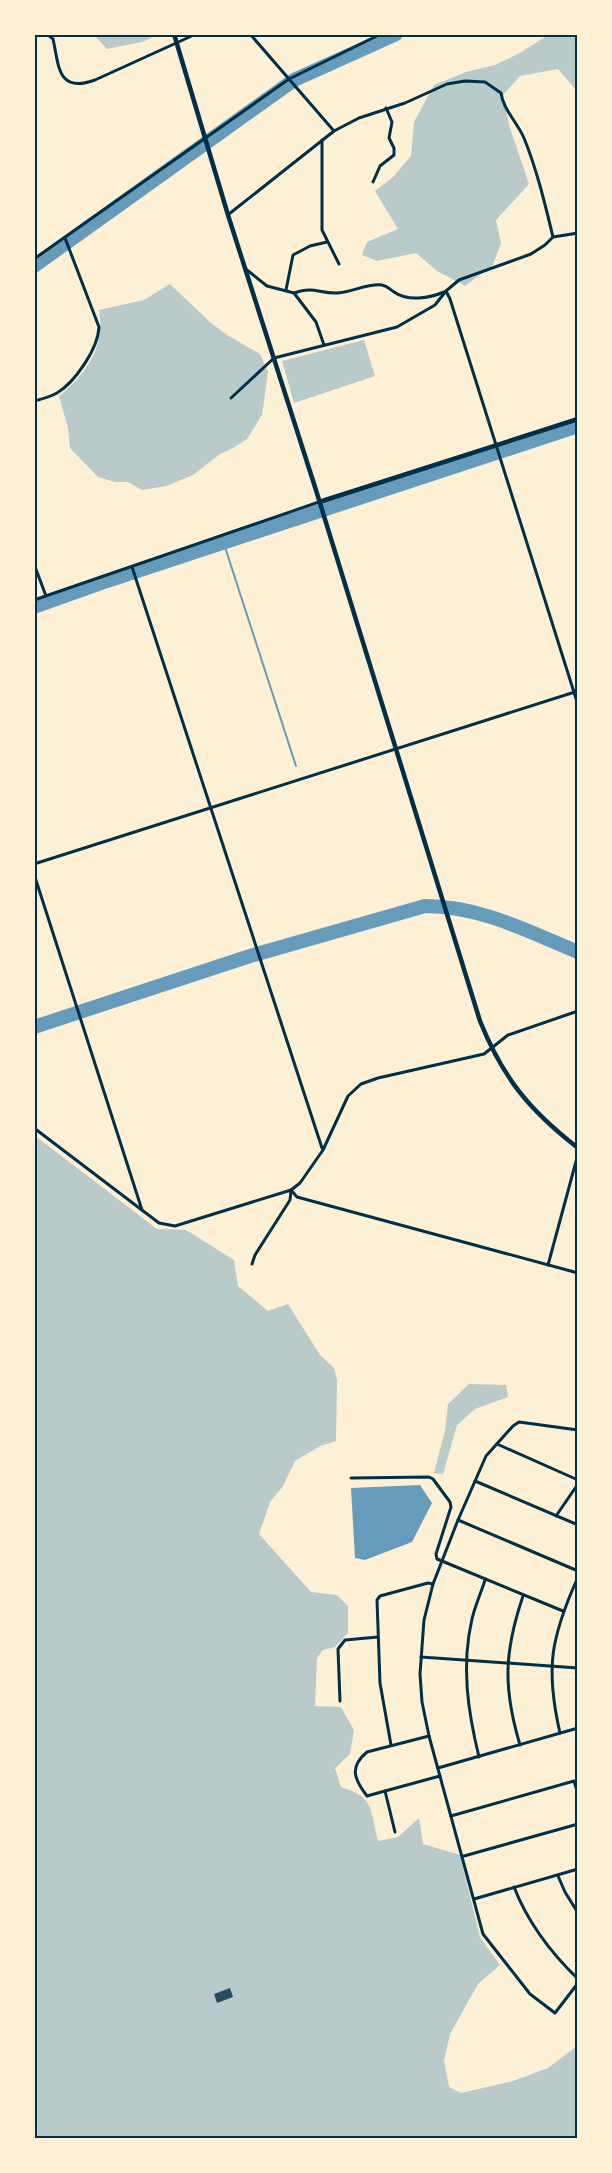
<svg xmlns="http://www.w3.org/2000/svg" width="612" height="2173" font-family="'PT Sans',sans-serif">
<rect width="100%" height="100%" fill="#fdf0d5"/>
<g fill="#b9caca">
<polygon points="94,35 158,35 142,42 107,49"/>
<polygon points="548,35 577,35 577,91 558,69 520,76 503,95 509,125 529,184 496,220 501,243 493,265 465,286 437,271 416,253 377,261 362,255 367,242 398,229 375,191 393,177 411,156 414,122 434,85 466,72 495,65 520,53"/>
<path d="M170 284 211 323 227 335 260 354 268 372 262 415 247 439 233 448 220 454 193 475 166 486 142 490 128 482H115L98 477 70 448 68 428 59 396C86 375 106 346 99 310L144 300Z"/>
<polygon points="364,340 375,376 294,403 282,361"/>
<path d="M34 1135 157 1229 186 1230 234 1260 238 1286 268 1311 288 1304 320 1355 334 1368 337 1380 336 1441 320 1446 295 1461 283 1486 270 1502 259 1534 311 1592 337 1595 348 1606V1633L335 1647 323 1650 317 1658 315 1706 341 1707 354 1730 350 1754 335 1768 341 1787C375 1797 370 1810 378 1841L398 1837 419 1818 423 1844 460 1855 480 1937 500 1965 478 1984 450 2034 444 2061 449 2087 461 2093 513 2081 548 2068 577 2046V2138H35Z"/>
<polygon points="469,1384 506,1385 508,1397 475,1409 457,1425 443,1474 434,1473 445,1431 448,1404"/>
</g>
<polygon fill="#669bbc" points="420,1485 432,1503 412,1542 365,1560 355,1558 351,1488"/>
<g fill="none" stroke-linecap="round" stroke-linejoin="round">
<polyline stroke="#669bbc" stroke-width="2" points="224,544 296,766"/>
<g stroke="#669bbc" stroke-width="14">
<polyline points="34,266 294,80 396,34"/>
<polyline points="34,607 107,581 578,426"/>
<path d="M34 1027 250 956 425 906C480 906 527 931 578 952"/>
</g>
</g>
<polygon fill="#264d5e" points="230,1988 233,1997 217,2003 214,1994"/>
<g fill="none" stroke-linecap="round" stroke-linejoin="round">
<g stroke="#003049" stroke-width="3">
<path d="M47 34 53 39C59 65 57 94 95 80L196 34"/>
<polyline points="250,34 334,131"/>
<polyline points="322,140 322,230 339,264"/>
<polyline points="373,182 380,166 394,155 394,148 389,138 392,122 386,108"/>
<path d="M229 214 334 131 359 118 405 103 447 84 465 81 485 82 501 93C503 109 517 122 524 138 537 170 545 204 553 237"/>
<polyline points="34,259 289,79 381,34"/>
<polyline points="247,270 267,286 294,293 316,322 324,345"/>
<polyline points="286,290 293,255 310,246 327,242"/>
<polyline points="446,291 450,299 578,705"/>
<path d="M294 293C314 286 317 293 336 293 351 293 367 283 382 285 388 286 389 289 394 292 408 302 430 298 444 292"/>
<polyline points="231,398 274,358 397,327 435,305 446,291 459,280 531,254 545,245 553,237 578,233"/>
<path d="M34 401C42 399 50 397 57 393 75 382 98 349 99 327L65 238"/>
<polyline points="34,564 46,596"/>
<polyline points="132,567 322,1148"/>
<polyline points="34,600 319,502"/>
<polyline points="34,864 578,691"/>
<polyline points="34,874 142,1210"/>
<polyline points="34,1128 159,1223 175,1226 291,1190 300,1183 323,1150 348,1096 361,1084 378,1078 484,1054 508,1035 578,1011"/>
<polyline points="291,1190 297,1197 578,1273"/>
<polyline points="252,1264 255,1255 290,1200 291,1191"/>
<polyline points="548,1265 578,1154"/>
<polyline points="578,1430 519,1422 513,1426 486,1456 458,1520 433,1584 424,1620 420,1674 422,1702 429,1736 483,1934 530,1994 555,2013 578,1983"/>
<polyline points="497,1444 578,1480"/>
<polyline points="351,1478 429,1477 433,1479 450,1502 451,1507 436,1554 437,1559 563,1611"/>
<polyline points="475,1481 578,1525"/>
<polyline points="556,1516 578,1484"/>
<polyline points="458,1520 578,1571"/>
<polyline points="421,1657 578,1668"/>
<polyline points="340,1701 338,1649 345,1640 378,1637"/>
<path d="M560 1733C545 1668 551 1637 578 1577"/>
<polyline points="391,1745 380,1683 377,1600 380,1596 428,1583 433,1584"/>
<path d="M520 1745C503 1688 504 1652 523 1596"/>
<path d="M479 1757C468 1712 461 1666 472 1619 475 1606 481 1593 485 1580"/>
<polyline points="438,1768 578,1728"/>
<path d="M385 1791 367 1796C354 1779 349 1767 367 1752L429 1736"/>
<polyline points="451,1816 574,1781 578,1794"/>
<polyline points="395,1832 385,1791 440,1776"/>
<polyline points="464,1856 578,1824"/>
<polyline points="558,1876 565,1892 578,1913"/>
<path d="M514 1887C528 1923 550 1952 578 1979"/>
<polyline points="474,1899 578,1869"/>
</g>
<g stroke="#003049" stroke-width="4.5">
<path d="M174 34 228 215 315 487 480 1021C503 1078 529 1110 578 1148"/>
<polyline points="319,502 578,419"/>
</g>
</g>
<rect width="612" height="2173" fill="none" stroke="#fdf0d5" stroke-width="72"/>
<rect x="36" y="36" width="540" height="2101" fill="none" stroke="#003049" stroke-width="2"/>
</svg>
